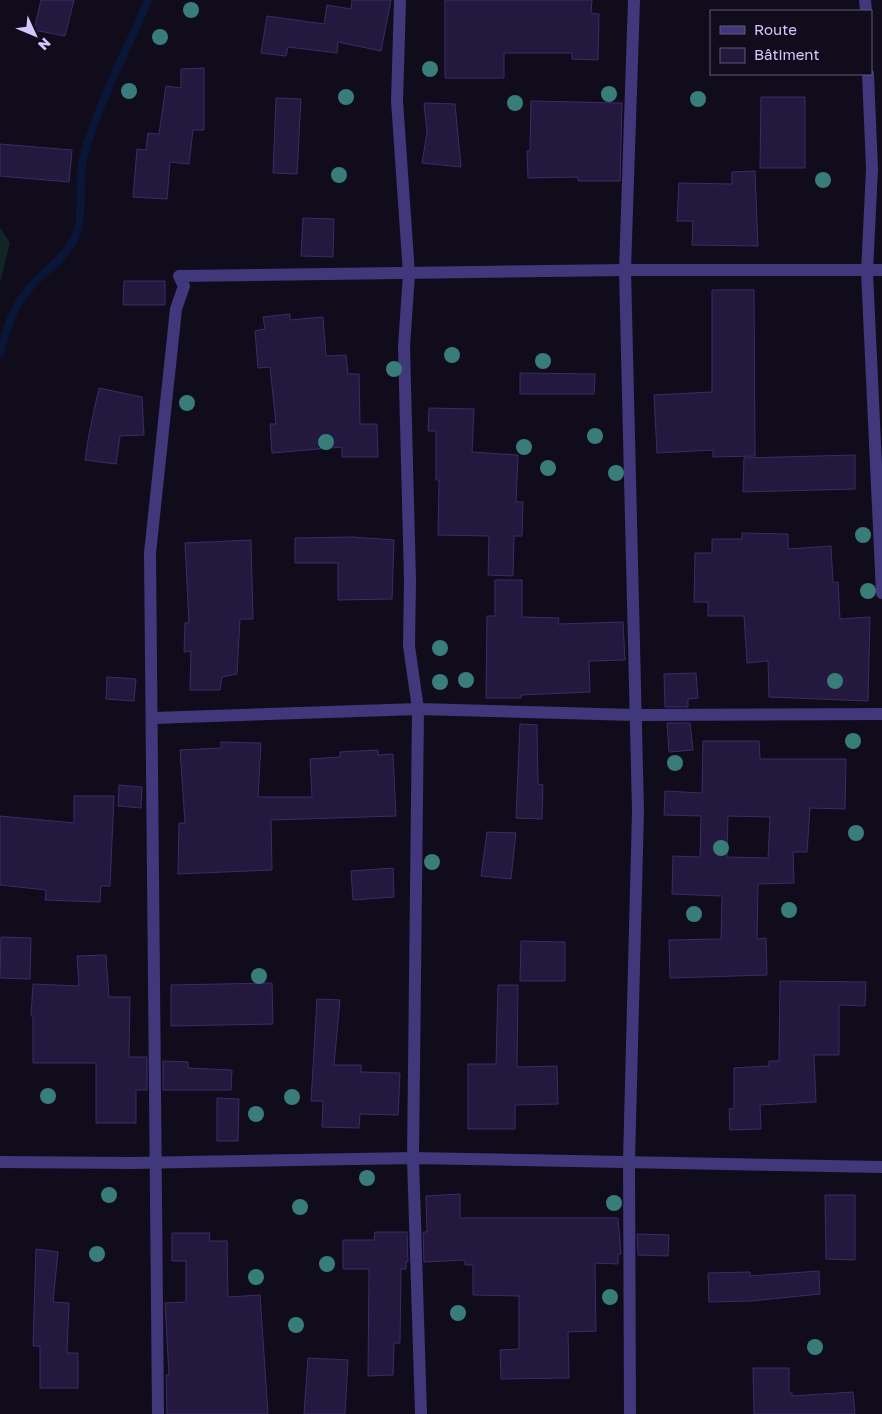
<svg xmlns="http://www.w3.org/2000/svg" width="882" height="1414" font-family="'Golos Text',sans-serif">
<rect width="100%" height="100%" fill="#100c1c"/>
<polygon fill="#0f2526" points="0,227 10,243 0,283"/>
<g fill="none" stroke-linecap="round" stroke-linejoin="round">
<path stroke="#0a1638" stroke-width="8" d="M0 353C6 331 12 309 27 291 41 273 63 261 73 241 87 216 76 182 84 155 99 101 127 51 148 0"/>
</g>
<g fill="#23183d" stroke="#3c2b68" fill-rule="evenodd">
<polygon points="41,0 74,0 65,36 34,30"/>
<polygon points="352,0 391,0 381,51 338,42 337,53 288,47 286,56 261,53 267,16 324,24 327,5 351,9"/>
<polygon points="445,0 592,0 591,13 599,14 598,60 572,59 572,53 504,53 504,78 445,78"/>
<polygon points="204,68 204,130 193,130 189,164 170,162 167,199 133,197 137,149 146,150 148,133 159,134 166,86 181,88 181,69"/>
<polygon points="761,97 805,97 805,168 760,168"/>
<polygon points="276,98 301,99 297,174 273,173"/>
<polygon points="531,101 622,103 620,181 578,181 578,177 528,178 527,151 530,151"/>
<polygon points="424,103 455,104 461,167 422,163 427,132"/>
<polygon points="0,144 72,150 69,182 0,176"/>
<polygon points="755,171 758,246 692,245 693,221 677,221 679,183 732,184 732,172"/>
<polygon points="303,218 334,219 333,257 301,256"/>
<polygon points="124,281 165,281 165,305 123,305"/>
<polygon points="712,290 754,290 755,456 713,457 713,450 657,453 654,395 712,392"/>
<polygon points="290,314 290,320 323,317 326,356 346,355 348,374 359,374 360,424 377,424 378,457 342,457 342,447 272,453 270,424 276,424 270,367 258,368 255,331 265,329 263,317"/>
<polygon points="520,373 595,374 594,394 520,394"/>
<polygon points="99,388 142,397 144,435 120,436 116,464 85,460 89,434"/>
<polygon points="429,408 474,409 472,452 518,455 516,502 523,502 522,536 514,536 513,576 488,575 489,536 438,535 439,480 436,480 436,431 428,431"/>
<polygon points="855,455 855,489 743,492 744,458"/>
<polygon points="742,533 788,534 788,549 831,546 833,583 838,582 840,619 870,617 868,701 769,697 768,661 747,663 744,616 708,616 708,602 694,602 695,553 712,553 712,539 742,539"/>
<polygon points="353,537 394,540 392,599 338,600 338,563 295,563 295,538"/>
<polygon points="251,540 253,619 240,619 237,674 222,677 220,690 190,690 191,651 184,652 185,623 189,623 185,543"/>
<polygon points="495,580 522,580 522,617 559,618 558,624 623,622 625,660 589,661 590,692 521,695 521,698 486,698 487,616 495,616"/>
<polygon points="696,673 698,698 688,699 688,707 665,707 664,674"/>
<polygon points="107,677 136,679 134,701 106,699"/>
<polygon points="667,723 690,723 693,750 669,752"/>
<polygon points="520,724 537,725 538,784 543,785 542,819 516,818"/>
<path d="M703 741H759L760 759H846L845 809 810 808 807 852H793L794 883 758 884 757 939 766 938 767 975 670 978 669 940 721 939 722 896 672 894 673 856 700 857 701 816 664 815 665 791 702 793ZM728 816 770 817 768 858 727 857Z"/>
<polygon points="221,742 261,743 258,797 312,797 310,759 340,757 340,752 378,750 378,755 393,754 396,816 271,820 272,870 178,874 179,823 185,823 180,750 221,748"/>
<polygon points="119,785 142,787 141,808 118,806"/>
<polygon points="74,796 114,796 110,886 101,886 100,902 45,900 46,890 0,885 0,816 74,823"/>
<polygon points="487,832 516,833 511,879 481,876"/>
<polygon points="393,868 394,897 353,900 351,871"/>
<polygon points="1,937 31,938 30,979 0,978"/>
<polygon points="521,941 565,942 565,981 520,981"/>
<polygon points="106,955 109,997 130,997 129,1057 147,1057 147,1090 136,1090 136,1123 96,1123 96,1063 33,1063 33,1016 31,1016 33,984 79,986 77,956"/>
<polygon points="780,981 866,982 865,1006 839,1005 839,1055 814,1055 816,1102 760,1105 761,1129 730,1130 729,1109 734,1108 734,1068 769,1066 769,1061 779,1061"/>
<polygon points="272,983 273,1024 171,1026 171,985"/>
<polygon points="498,985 518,985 517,1067 557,1066 558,1104 515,1105 515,1129 468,1129 468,1064 496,1064"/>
<polygon points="317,999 340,1000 334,1065 361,1065 361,1072 400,1073 398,1115 360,1114 359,1128 322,1127 323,1101 311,1101"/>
<polygon points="163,1061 188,1062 188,1068 232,1070 231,1090 163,1090"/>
<polygon points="217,1098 239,1099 238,1141 217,1141"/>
<polygon points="460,1194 460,1218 618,1218 621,1254 618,1254 618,1264 595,1263 596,1331 568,1332 569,1378 501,1379 500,1350 519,1349 519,1296 473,1295 473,1265 465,1265 465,1260 424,1262 423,1232 427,1232 426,1196"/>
<polygon points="825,1195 855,1195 855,1260 826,1259"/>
<polygon points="375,1232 407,1232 408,1262 406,1262 406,1269 401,1269 400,1343 394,1343 393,1375 368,1376 369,1269 343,1269 343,1240 374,1240"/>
<polygon points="172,1233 210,1233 209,1241 227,1241 228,1297 260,1295 268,1414 167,1414 166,1375 169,1375 165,1303 186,1302 186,1261 172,1261"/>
<polygon points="637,1234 669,1235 668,1256 638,1255"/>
<polygon points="36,1249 58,1252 53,1302 69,1303 67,1353 78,1353 78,1388 40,1388 40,1346 33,1346"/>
<polygon points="819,1271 820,1294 751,1301 709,1302 708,1273 750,1272 750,1276"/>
<polygon points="308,1358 348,1360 345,1414 304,1414"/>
<polygon points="753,1368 789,1368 789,1393 792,1393 792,1396 853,1392 855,1414 754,1414"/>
</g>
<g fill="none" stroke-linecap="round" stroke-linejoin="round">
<g stroke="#40387a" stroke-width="12">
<polyline points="400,0 397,101 409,274 404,346 410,580 409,646 418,709 413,1158 421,1414"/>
<polyline points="865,0 866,11"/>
<polyline points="868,74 872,169 867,272 882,593"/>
<polyline points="153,718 418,709 635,715 882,714"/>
<polyline points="0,1162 133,1163 413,1158 882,1167"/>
<polyline points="158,1414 150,553 176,309 184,286 179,276 625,270 882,270"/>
<polyline points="630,1414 629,1161 638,811 625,270 634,0"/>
</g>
</g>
<g fill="#387d79">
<circle cx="191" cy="10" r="8"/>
<circle cx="160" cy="37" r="8"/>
<circle cx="430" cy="69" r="8"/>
<circle cx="129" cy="91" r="8"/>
<circle cx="609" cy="94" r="8"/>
<circle cx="346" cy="97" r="8"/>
<circle cx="698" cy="99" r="8"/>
<circle cx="515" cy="103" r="8"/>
<circle cx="339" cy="175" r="8"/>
<circle cx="823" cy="180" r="8"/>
<circle cx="452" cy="355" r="8"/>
<circle cx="543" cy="361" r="8"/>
<circle cx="394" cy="369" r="8"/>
<circle cx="187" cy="403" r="8"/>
<circle cx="595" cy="436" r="8"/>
<circle cx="326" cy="442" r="8"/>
<circle cx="524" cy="447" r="8"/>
<circle cx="548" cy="468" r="8"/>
<circle cx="616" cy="473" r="8"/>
<circle cx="863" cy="535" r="8"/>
<circle cx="868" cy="591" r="8"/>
<circle cx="440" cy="648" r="8"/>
<circle cx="466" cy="680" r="8"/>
<circle cx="835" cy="681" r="8"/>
<circle cx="440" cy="682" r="8"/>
<circle cx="853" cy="741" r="8"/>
<circle cx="675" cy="763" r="8"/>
<circle cx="856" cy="833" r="8"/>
<circle cx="721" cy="848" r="8"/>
<circle cx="432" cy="862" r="8"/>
<circle cx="789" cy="910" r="8"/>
<circle cx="694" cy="914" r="8"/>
<circle cx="259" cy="976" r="8"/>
<circle cx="48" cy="1096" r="8"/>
<circle cx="292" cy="1097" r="8"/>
<circle cx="256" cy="1114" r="8"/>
<circle cx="367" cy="1178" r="8"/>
<circle cx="109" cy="1195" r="8"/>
<circle cx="614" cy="1203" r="8"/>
<circle cx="300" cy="1207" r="8"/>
<circle cx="97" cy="1254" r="8"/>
<circle cx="327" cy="1264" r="8"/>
<circle cx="256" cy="1277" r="8"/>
<circle cx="610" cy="1297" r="8"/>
<circle cx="458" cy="1313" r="8"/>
<circle cx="296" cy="1325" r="8"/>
<circle cx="815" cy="1347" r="8"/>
</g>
<rect x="710" y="10" width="162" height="65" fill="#100c1c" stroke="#5e5876"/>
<rect x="720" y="26" width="25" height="8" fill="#40387a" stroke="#5e5876"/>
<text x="754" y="35" font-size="15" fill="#d3c9fe">Route</text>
<rect x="720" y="48" width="25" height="15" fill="#23183d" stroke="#5e5876"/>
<text x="754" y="60" font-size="15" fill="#d3c9fe">Bâtiment</text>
<g transform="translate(35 35) rotate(134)" stroke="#100c1c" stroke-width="4" paint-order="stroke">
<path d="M0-4L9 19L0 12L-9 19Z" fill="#d3c9fe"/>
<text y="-8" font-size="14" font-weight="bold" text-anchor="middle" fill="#d3c9fe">N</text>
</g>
</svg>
